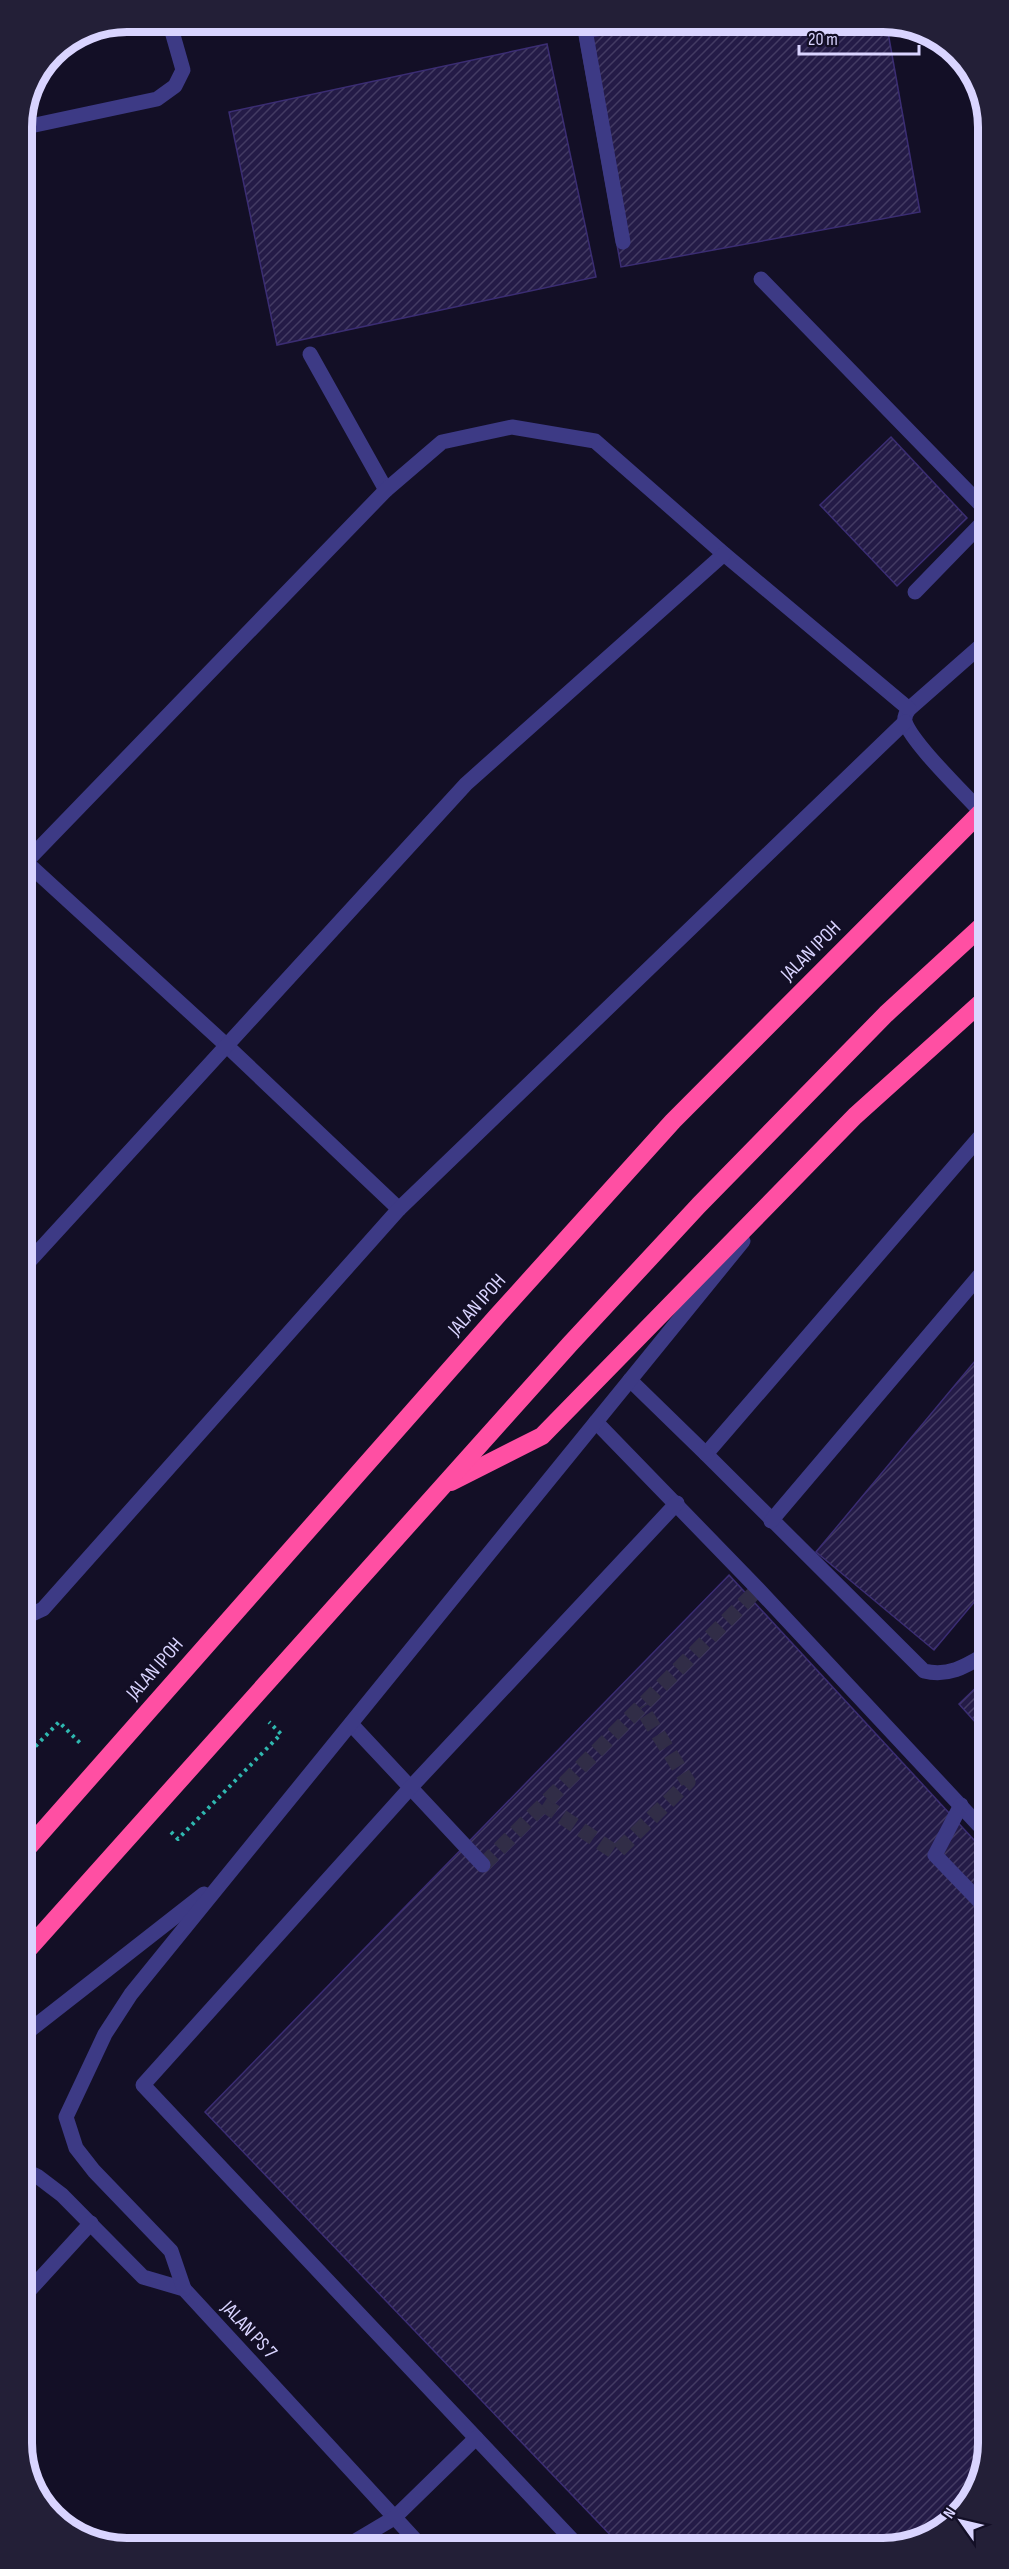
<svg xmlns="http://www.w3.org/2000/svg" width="1009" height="2569" font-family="'Sofia Sans Condensed',sans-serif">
<defs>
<pattern id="building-hatch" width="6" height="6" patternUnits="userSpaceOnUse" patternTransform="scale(1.5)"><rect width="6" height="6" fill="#241b47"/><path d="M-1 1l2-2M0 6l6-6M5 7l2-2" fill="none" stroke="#433b63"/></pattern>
</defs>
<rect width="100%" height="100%" fill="#130f26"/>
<g fill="url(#building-hatch)" stroke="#3b2d73" stroke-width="1.5">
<polygon points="886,21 920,212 621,267 580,39 664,23"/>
<polygon points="547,44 596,277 277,345 229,112"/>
<polygon points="891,437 967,518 897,586 820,505"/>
<polygon points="985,1349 986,1588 934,1650 816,1552"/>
<polygon points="729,1575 987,1854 988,2443 966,2507 916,2543 619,2544 205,2112"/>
<polygon points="986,1678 986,1734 959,1704"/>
</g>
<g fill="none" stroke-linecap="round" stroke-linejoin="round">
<g stroke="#312d47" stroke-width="15" stroke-dasharray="15 8" stroke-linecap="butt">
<polyline points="543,1804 616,1853 688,1782 641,1707"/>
<polyline points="483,1865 758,1589"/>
</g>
<g stroke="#2fb8b0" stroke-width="4" stroke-dasharray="3 4.5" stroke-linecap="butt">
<polyline points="25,1757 59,1722 80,1743"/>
<polyline points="171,1832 178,1839 281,1734 269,1722"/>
</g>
<g stroke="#3d3a85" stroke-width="15">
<polyline points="584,24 623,242"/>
<polyline points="21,128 157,99 175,86 183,70 171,28"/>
<polyline points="761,279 983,507"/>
<polyline points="310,354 386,490"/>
<polyline points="915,592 984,521"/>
<path d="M981 812C963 792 913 744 905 722 904 717 906 713 909 709L984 643"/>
<polyline points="26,862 226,1045 399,1209"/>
<polyline points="23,865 386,490 442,442 512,427 595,441 724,554 909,709"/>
<path d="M985 1131 706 1454 924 1671C949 1677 966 1666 986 1654"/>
<polyline points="24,1267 466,784 724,554"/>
<polyline points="630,1380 706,1454"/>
<polyline points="596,1422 758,1589 987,1834"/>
<polyline points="771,1521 985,1269"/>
<polyline points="25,1613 30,1615 43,1609 399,1209 905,722"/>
<polyline points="351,1724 483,1865"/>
<polyline points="961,1805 935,1855 987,1909"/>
<polyline points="25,2034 204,1894"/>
<polyline points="26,2171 37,2176 62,2195 143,2277 184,2289 421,2546"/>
<polyline points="184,2289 171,2251 94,2171 76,2148 66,2117 105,2034 131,1994 743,1241"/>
<polyline points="26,2294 91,2223"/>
<polyline points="577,2545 143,2085 411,1787 677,1503"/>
<polyline points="347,2546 394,2518 476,2438"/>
</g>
<g stroke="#ff4fa3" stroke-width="18">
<polyline points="451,1482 542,1436 855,1116 985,999"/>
<polyline points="25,1851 497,1316 673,1121 984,809"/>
<polyline points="25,1953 570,1344 699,1205 886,1014 984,924"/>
</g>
</g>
<g text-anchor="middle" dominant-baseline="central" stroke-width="5" stroke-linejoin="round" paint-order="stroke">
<g font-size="20" fill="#d9d4ff" stroke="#130f26">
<text transform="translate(811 951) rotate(-45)">JALAN IPOH</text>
<text transform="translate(477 1305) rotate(-48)">JALAN IPOH</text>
<text transform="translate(155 1669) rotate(-49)">JALAN IPOH</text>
<text transform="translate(249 2330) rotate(47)">JALAN PS 7</text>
</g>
</g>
<path d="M0 0H1009V2569H0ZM127 32H883A95 95 0 0 1 978 127V2443A95 95 0 0 1 883 2538H127A95 95 0 0 1 32 2443V127A95 95 0 0 1 127 32Z" fill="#231f37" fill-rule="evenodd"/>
<path fill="none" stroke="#d9d4ff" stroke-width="8" d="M127 32H883A95 95 0 0 1 978 127V2443A95 95 0 0 1 883 2538H127A95 95 0 0 1 32 2443V127A95 95 0 0 1 127 32Z"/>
<g transform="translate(961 2521) rotate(304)" stroke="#130f26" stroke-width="4.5" paint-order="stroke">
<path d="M0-4.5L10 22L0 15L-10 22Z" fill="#d9d4ff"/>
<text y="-9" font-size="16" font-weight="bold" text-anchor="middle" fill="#d9d4ff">N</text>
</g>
<path d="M799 45v9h120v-9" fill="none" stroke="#d9d4ff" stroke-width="3"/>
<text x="808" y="45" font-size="18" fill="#d9d4ff" stroke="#130f26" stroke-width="4.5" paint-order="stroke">20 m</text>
</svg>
